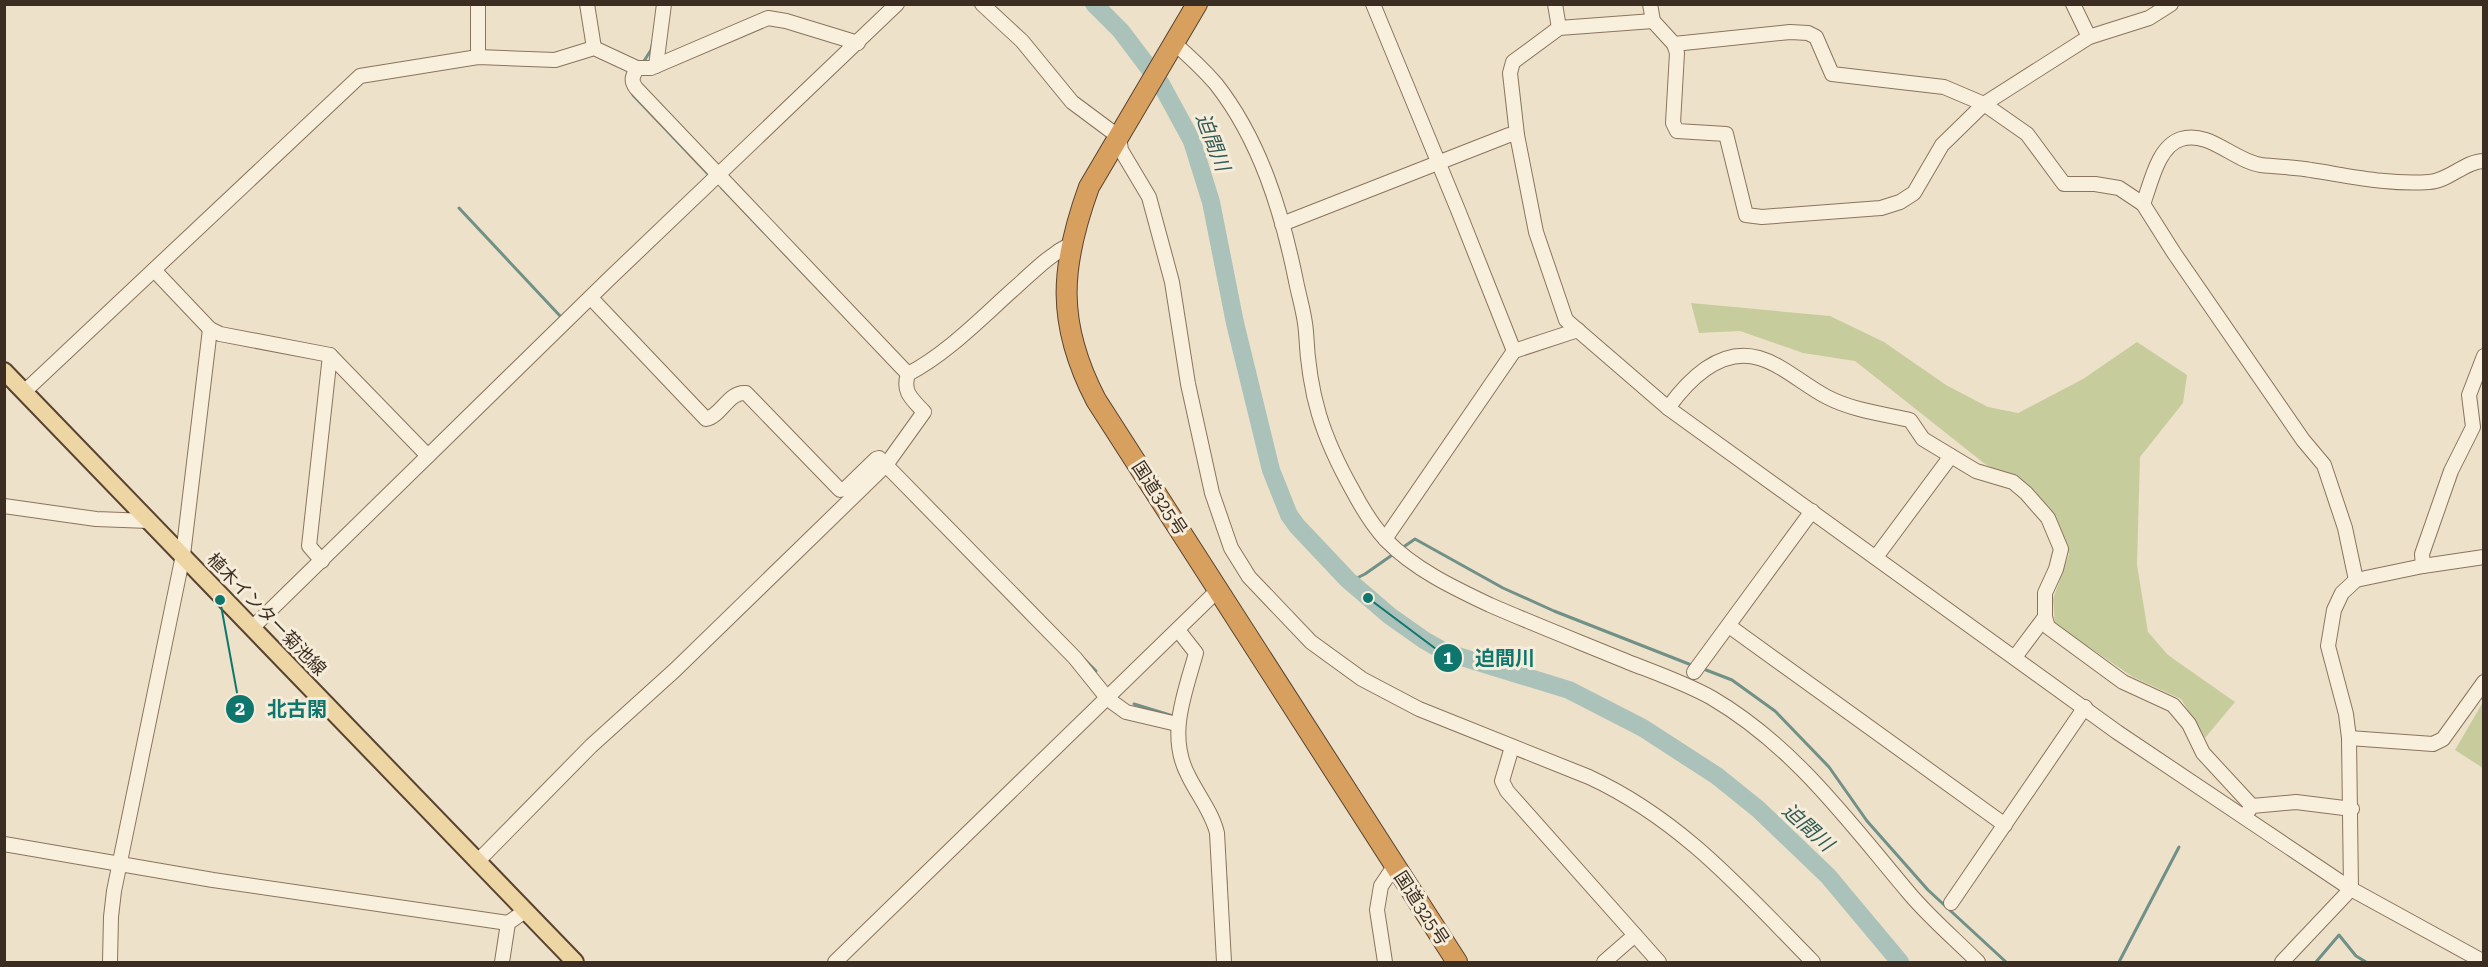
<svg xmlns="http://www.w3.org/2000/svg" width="2488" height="967" font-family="'Roboto Serif','Noto Sans JP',serif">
<rect width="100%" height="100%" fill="#ede2c9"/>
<g fill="#c7cc9d">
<polygon points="1691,303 1830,316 1884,342 1946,385 1988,407 2018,413 2083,379 2137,342 2187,375 2183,403 2140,457 2137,565 2148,632 2168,655 2235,702 2205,738 2181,699 2133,677 2055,624 2053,599 2069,554 2048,506 2025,485 1985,464 1855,361 1803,353 1740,331 1699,333"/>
<polygon points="2483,702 2483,768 2455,750"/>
</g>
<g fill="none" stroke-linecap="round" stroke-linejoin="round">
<g stroke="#709088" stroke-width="3">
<polyline points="644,61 651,50 653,41"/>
<polyline points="633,95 709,175"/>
<polyline points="722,188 826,297"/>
<polyline points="459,208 562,318"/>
<polyline points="1402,548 1415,539 1503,588 1554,611 1694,666"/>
<polyline points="1349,582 1365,574 1395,553"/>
<polyline points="1082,657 1096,671"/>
<polyline points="1701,668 1732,680 1775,711 1829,767 1867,821 1928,890 2006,962"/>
<polyline points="1134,704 1173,716"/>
<polyline points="1223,836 1226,883"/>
<polyline points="2119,962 2179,847"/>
<polyline points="2316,962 2339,935 2356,956 2366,962"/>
</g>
<polyline stroke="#aac2ba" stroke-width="18" points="1094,4 1121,31 1161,84 1192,141 1211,202 1235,323 1271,470 1289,515 1297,526 1348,580 1390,616 1424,640 1445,652 1569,690 1643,728 1717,776 1758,809 1828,876 1900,962"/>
<defs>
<g id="minor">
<polyline points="478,4 478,57"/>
<polyline points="587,4 594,48"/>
<path d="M982 4 1022 41 1072 102 1119 137 1121 150 1149 197 1172 282 1188 384 1212 493 1231 548 1249 577 1311 642 1362 679 1419 709 1589 777C1682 820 1743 891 1813 962"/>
<polyline points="1373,4 1458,210 1514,351"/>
<polyline points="1555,4 1559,28"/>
<polyline points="1650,4 1653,21 1674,44 1677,53 1673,123 1677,131 1726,134 1746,215 1762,217 1881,208 1900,202 1914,193 1942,145 1984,104 2089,37 2149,18 2171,4"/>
<polyline points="2073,4 2089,37"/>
<polyline points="1653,21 1559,28 1513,62 1510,73 1517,135 1536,232 1566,320 1668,408 2117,732 2351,889 2484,962"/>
<path d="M1174 43C1189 56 1203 69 1216 84 1260 140 1282 212 1296 281 1299 297 1305 315 1306 332 1309 395 1322 436 1353 491 1362 508 1373 526 1386 540 1414 569 1454 588 1490 605 1536 625 1582 643 1628 662 1656 673 1685 683 1712 698 1794 746 1849 822 1909 893 1930 918 1955 939 1978 962"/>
<polyline points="1674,44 1790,32 1808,33 1816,37 1832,74 1944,87 1984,104 2027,134 2064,184 2095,184 2119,188 2143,204 2174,253 2303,440 2324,465 2345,528 2356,580"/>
<polyline points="656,66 664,4"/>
<path d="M637 68C633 76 630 80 636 88L908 374"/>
<path d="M2143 204C2151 184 2157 147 2181 139 2209 130 2234 161 2261 165 2278 167 2295 167 2311 170 2350 176 2389 185 2429 182 2449 181 2465 161 2484 161"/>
<polyline points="1282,224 1509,135 1517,135"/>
<polyline points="154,270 210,329 220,334 330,355 428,456"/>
<path d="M591 298 706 419C721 416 729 391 746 393L840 490 845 489 876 459 879 458 1075 658 1108 699 1126 712 1177 724"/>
<polyline points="24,392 360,76 478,57 555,60 594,48 637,68 651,68 768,18 786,21 858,43"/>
<path d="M1668 408C1689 379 1720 347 1759 358 1783 365 1804 385 1827 397 1852 410 1882 414 1910 420L1923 439 1976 471 2013 482 2026 493 2048 518 2061 549 2056 569 2045 593V617L2048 627 2123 682 2173 705 2189 724 2203 753 2252 806"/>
<polyline points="4,506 96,519 149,521"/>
<polyline points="1385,539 1514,351 1578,330"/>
<polyline points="1876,557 1951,456"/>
<polyline points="322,561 309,546 330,355"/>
<polyline points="2423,566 2422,554 2451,471 2473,427 2469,395 2484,356"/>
<polyline points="1729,626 2005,825"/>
<polyline points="253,627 609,279 897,4"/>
<path d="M1178 630 1196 653C1185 693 1167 735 1188 775 1197 794 1212 812 1217 833L1224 962"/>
<polyline points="2015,657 2045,617"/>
<polyline points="1694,672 1812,511"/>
<polyline points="2349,738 2433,744 2443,739 2484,682"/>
<polyline points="1512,747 1502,781 1507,791 1659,962"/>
<polyline points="2247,813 2252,806 2296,802 2352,809"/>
<polyline points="4,844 213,880 508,923"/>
<path d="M477 862 591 746 675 670 886 465 924 412C912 399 902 392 908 374 948 353 982 317 1016 287 1034 271 1049 255 1071 244"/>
<polyline points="1951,903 2085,707"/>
<polyline points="110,962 111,917 114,891 183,555 210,329"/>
<polyline points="502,962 508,923 525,911"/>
<polyline points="835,962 1219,589"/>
<polyline points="1385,962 1377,910 1381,886 1395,865"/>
<polyline points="1604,962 1635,935"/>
<polyline points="2282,962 2351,889 2349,738 2346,714 2328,646 2334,610 2342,593 2356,580 2423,566 2484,557"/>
</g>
<polyline id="major" points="4,371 575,962"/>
<path id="highway" d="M1197 4 1089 187C1060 267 1056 323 1096 400L1457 962"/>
</defs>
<use href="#minor" stroke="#8a745e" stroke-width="16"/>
<use href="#major" stroke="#584332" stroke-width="20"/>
<use href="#highway" stroke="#584332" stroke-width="22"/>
<use href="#minor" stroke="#f8efdd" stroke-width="14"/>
<use href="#major" stroke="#eed5a4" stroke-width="16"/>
<use href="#highway" stroke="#d8a05f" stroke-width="20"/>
</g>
<g text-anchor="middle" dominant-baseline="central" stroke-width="6" stroke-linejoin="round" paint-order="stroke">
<g font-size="18" fill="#3b2d21" stroke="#f5ecd9">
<text transform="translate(1160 498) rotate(57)">国道325号</text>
<text transform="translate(267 614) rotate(46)">植木インター菊池線</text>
<text transform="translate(1422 908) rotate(57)">国道325号</text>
</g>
<g font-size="20" font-style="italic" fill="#315a56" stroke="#f5ecd9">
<text transform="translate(1213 142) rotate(69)">迫間川</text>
<text transform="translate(1808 827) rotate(42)">迫間川</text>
</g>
</g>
<path fill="none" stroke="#0f766e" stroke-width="2" d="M1368 598L1448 658M220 600L240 709"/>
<g fill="#0f766e" stroke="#f5ecd9" stroke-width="2">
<circle cx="1368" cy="598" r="6"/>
<circle cx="220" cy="600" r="6"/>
<circle cx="1448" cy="658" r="15"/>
<circle cx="240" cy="709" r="15"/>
</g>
<g font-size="18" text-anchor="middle" font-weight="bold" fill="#fff">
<text x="1448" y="664">1</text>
<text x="240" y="715">2</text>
</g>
<g font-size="20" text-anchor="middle" font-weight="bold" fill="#0f766e" stroke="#f5ecd9" stroke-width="6" stroke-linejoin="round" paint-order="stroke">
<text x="1505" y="665">迫間川</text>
<text x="297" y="716">北古閑</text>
</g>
<rect width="2488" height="967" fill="none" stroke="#3b2d21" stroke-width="12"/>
</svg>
